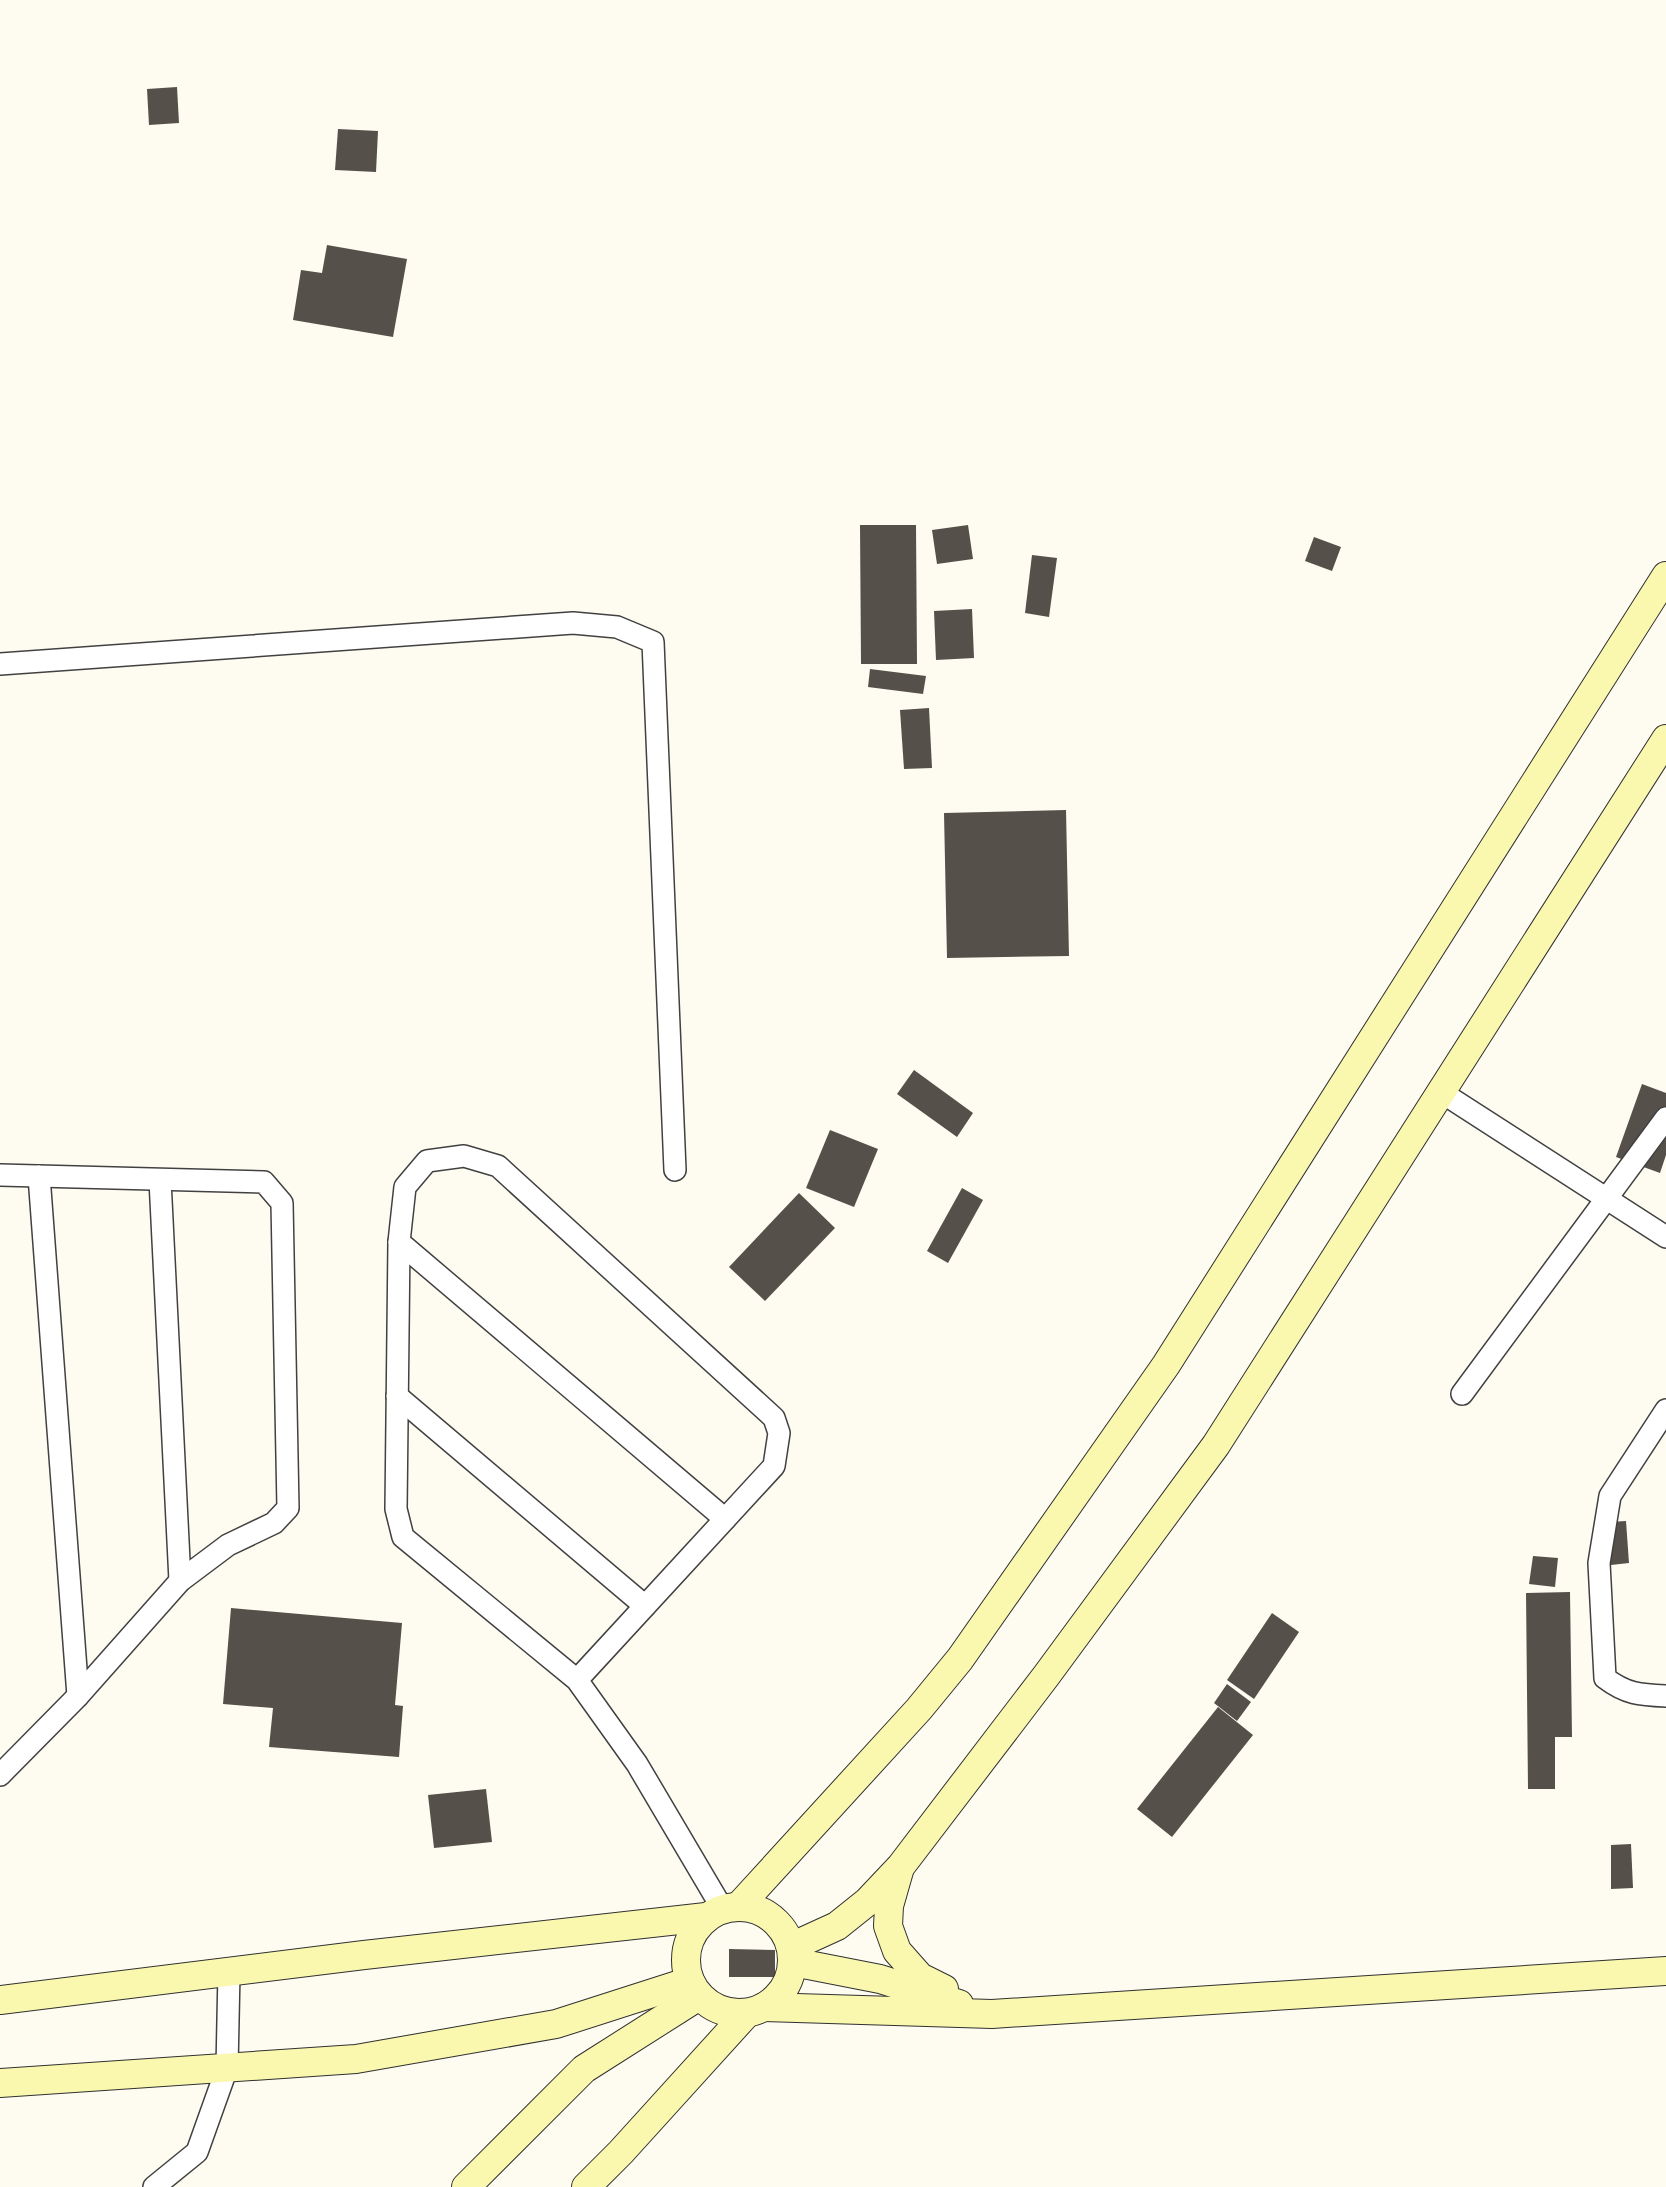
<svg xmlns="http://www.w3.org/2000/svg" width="1666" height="2187" font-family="'Noto Serif',serif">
<rect width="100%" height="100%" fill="#fefcf0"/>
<g fill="#56504b">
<polygon points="177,87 179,123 149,125 147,89"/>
<polygon points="338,129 378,131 376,172 335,170"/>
<polygon points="327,245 407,259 393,337 293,320 301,270 322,273"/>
<polygon points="860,525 916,525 917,664 861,664"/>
<polygon points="968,525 973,559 937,564 932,530"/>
<polygon points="1314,537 1341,547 1332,571 1305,561"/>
<polygon points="1032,555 1057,558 1049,617 1025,613"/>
<polygon points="972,609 974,658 936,660 934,611"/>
<polygon points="870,669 926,676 923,694 868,687"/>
<polygon points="929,708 932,768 904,769 900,710"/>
<polygon points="1066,810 1069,956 947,958 944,813"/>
<polygon points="914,1070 973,1113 957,1137 897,1094"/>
<polygon points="1642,1084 1666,1093 1666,1155 1660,1173 1616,1157"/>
<polygon points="830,1130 878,1149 854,1207 806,1188"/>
<polygon points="962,1188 983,1200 948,1263 927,1251"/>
<polygon points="799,1193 835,1228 765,1301 729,1267"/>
<polygon points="1626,1521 1629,1563 1611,1565 1609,1522"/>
<polygon points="1533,1556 1558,1558 1555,1587 1529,1584"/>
<polygon points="1570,1592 1572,1737 1555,1737 1555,1789 1528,1789 1526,1593"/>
<polygon points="231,1608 402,1623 395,1705 403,1706 399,1757 269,1747 273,1708 223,1704"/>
<polygon points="1272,1613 1299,1632 1254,1699 1227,1680"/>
<polygon points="1227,1684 1251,1702 1237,1721 1214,1703"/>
<polygon points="1218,1707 1253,1735 1172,1837 1137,1809"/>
<polygon points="486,1789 492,1842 434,1848 428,1795"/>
<polygon points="1631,1844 1633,1888 1611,1889 1611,1845"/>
<polygon points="729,1949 775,1950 775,1977 729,1977"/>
</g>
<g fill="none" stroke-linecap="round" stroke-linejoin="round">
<defs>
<g id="lane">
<polyline points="0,664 573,623 617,627 653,642 675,1170"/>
<polyline points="1441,1092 1666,1237"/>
<polyline points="0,1175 264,1182 282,1203 288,1508 274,1523 228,1545 180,1581 78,1696 0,1775"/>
<polyline points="39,1176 78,1696"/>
<polyline points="160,1180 180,1581"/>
<polyline points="399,1242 725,1519"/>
<polyline points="1462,1394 1666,1118"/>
<polyline points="397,1396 645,1606"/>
<path d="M1666 1410 1610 1496 1599 1563 1605 1678C1626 1694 1640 1695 1666 1696"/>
<polyline points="577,1680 774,1466 779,1433 774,1418 498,1166 464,1156 427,1161 405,1187 399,1242 396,1509 403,1537 577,1680 637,1764 722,1908"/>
<polyline points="154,2187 197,2152 227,2068 229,1972"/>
</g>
<g id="secondary">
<polyline points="899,1871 889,1906 888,1926 897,1951 920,1977 944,1989"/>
<polyline points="739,1906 919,1709 960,1659 1166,1365 1666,576"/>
<circle cx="739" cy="1960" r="53"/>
<polyline points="791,1947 837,1926 867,1902 901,1866 1046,1676 1216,1445 1666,739"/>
<polyline points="793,1962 880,1979 959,2004"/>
<polyline points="0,2000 364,1955 706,1917"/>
<polyline points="764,2007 992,2014 1666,1971"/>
<polyline points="0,2083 356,2059 556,2024 690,1981"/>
<polyline points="466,2187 584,2069 699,1996"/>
<polyline points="586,2187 621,2152 747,2013"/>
</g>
</defs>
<use href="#lane" stroke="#414141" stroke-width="24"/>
<use href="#secondary" stroke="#303030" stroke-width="30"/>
<use href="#lane" stroke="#fff" stroke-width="21"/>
<use href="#secondary" stroke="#faf7af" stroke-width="28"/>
</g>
</svg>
